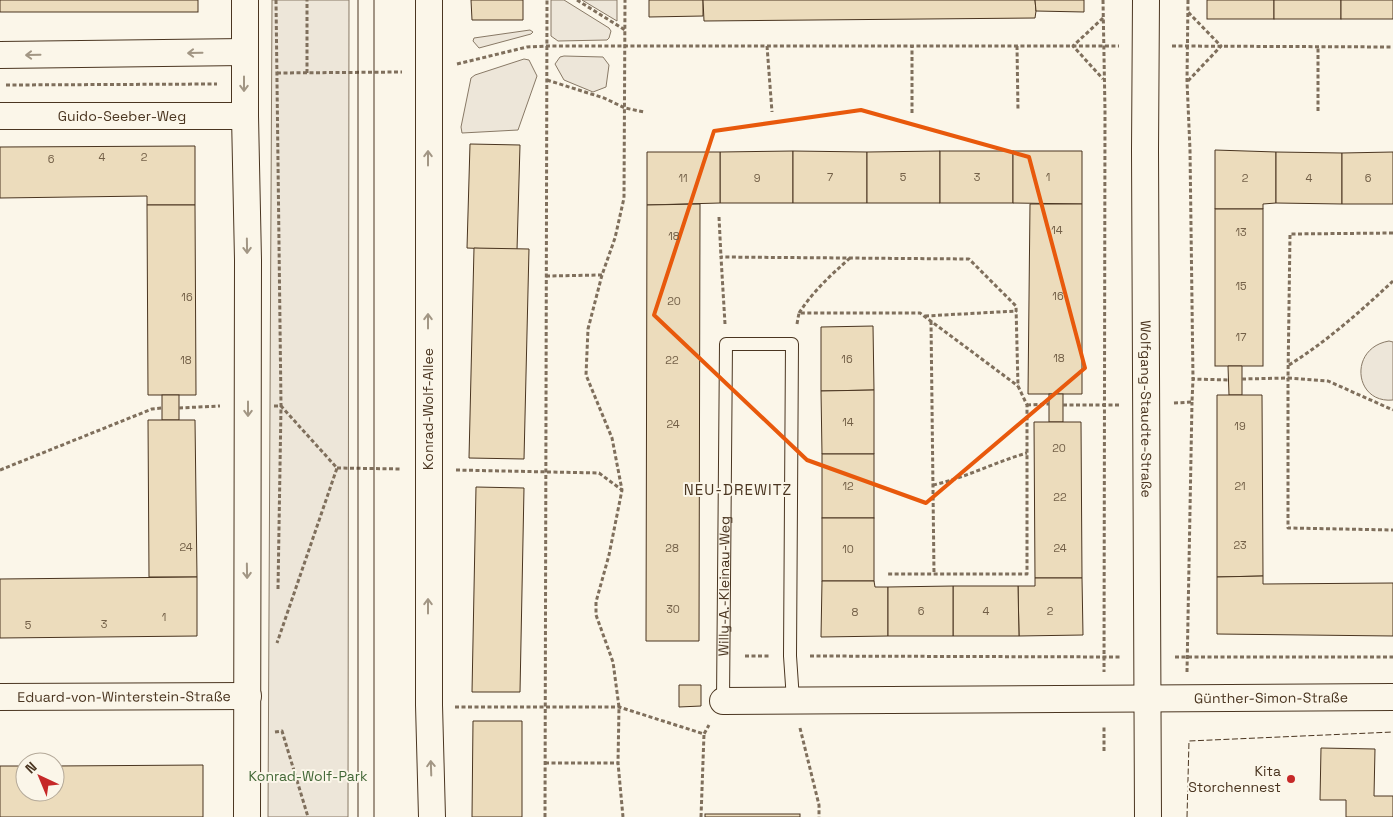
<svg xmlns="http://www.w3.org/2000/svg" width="1393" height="817" font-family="'Space Grotesk',sans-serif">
<rect width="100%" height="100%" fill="#fbf6e9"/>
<g fill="#ede6d9" stroke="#887966">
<polygon points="272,0 349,0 348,817 268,817"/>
<polygon points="551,0 564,0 609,28 611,31 609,38 607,40 558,41 551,36"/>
<polygon points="582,0 617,0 617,21"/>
<polygon points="530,30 533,32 531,34 479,48 473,41 474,38"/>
<polygon points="564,56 603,57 609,65 606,87 593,92 564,80 555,64 560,57"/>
<polygon points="524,59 529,60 537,76 518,130 462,133 461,127 471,78 475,75"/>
<path d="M1389 341 1393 342V400C1354 404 1348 348 1389 341Z"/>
</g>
<g fill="#ecdcbc" stroke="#4a3520">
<rect x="0" y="0" width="198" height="12"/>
<polygon points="471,0 523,0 523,20 472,20"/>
<polygon points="649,0 703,0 703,16 649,17"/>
<polygon points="703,0 1035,0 1036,11 1035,18 704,21"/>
<polygon points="1035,0 1084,0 1084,12 1036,11"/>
<rect x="1207" y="0" width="67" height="19"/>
<rect x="1274" y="0" width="67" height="19"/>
<rect x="1341" y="0" width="52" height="19"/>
<polygon points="470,144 520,145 517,250 467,248"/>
<polygon points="195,146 195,205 147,205 147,196 0,198 0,147"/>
<polygon points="1215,150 1276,152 1276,203 1263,204 1263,209 1215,209"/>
<polygon points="793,151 793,203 720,203 720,152"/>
<polygon points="793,151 867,152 867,203 793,203"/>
<polygon points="940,151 940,203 867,203 867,152"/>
<rect x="940" y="151" width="73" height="52"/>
<polygon points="1013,151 1082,151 1082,204 1013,203"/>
<polygon points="647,152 720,152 720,203 647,205"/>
<polygon points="1276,152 1342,153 1342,204 1276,203"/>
<polygon points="1393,152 1393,204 1342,204 1342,153"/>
<polygon points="700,204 699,641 646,641 647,205"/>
<polygon points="1030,204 1082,204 1082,394 1028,394"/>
<polygon points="147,205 195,205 196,395 148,395"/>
<rect x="1215" y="209" width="48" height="157"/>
<polygon points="474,248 529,249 524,459 469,458"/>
<polygon points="873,326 874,390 821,391 821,327"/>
<polygon points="1228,366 1242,366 1242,395 1229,395"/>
<polygon points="874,390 874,454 822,454 821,391"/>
<rect x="1049" y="394" width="14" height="28"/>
<rect x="162" y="395" width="17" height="25"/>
<polygon points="1217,395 1262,395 1263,576 1217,577"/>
<polygon points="148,420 195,420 197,577 149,577"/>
<polygon points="1034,422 1081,422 1082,578 1035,578"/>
<rect x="822" y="454" width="52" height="64"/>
<polygon points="476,487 524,488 520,692 472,692"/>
<rect x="822" y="518" width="52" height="63"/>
<polygon points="1263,576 1263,584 1393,583 1393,636 1217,634 1217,577"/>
<polygon points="197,577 197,636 0,638 0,579"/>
<polygon points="1035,578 1082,578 1083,635 1019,636 1018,586 1035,586"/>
<polygon points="822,581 874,581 875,587 888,587 888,636 821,637"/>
<polygon points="953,586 1018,586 1019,636 953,636"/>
<polygon points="953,586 953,636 888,636 888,587"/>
<polygon points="679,685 701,685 701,706 679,707"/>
<polygon points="473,721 522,721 522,817 472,817"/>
<polygon points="1321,748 1375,749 1374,796 1393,796 1393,817 1346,817 1346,800 1320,800"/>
<polygon points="203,765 203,817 0,817 0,766 25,766 25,792 55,792 55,766"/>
<rect x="705" y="814" width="95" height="3"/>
</g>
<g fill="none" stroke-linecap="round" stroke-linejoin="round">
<defs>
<g id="lane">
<path id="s1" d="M723 701 726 344H792L790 656 793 700"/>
</g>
<g id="street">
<polyline points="245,0 245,116 248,260 247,817"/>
<polyline points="429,0 429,705 432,817"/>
<path id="s2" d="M1146 0 1145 150 1148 817"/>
<polyline points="0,55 244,52"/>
<path id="s3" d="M0 116H245"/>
<path id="s4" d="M0 697 248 696"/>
<path id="s5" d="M723 701 1393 697"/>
</g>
</defs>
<use href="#lane" stroke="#4a3520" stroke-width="14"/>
<use href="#street" stroke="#4a3520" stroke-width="28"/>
<g stroke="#7f6f5c" stroke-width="3" stroke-dasharray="4 2.5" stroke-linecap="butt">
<polyline points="276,0 281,406 278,589"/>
<polyline points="577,0 625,30"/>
<polyline points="1103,0 1105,111 1104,672"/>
<polyline points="1188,0 1187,81 1190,150 1193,379"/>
<polyline points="1103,18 1073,46 1103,79"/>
<polyline points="767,46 772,112"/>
<polyline points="1017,46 1018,111"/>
<polyline points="1172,46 1393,47"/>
<polyline points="457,64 527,47 547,46 1119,46"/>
<polyline points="277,73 402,72"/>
<polyline points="307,73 307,0"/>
<polyline points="547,80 604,98 625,108 644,112"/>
<polyline points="1188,81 1221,46 1188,12"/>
<polyline points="6,85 217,84"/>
<polyline points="1318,111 1318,47"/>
<polyline points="912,113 912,46"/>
<polyline points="719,217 721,257"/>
<polyline points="1393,233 1290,234 1288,378 1328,381 1393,410"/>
<polyline points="546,276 602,275"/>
<path d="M799 313C815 289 829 277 850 258"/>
<polyline points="925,316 1017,311"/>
<polyline points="931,321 934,574"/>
<polyline points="725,324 721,257 969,259 1016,306 1018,386 1027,405 1027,574 886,574"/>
<polyline points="797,324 799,313 920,313 1018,386"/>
<path d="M1289 365C1326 342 1361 311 1393 281"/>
<polyline points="1242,379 1288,378 1288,528 1393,530"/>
<polyline points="1174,403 1192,402 1193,379 1228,380"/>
<polyline points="1027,405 1049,404"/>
<polyline points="1063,405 1120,405"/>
<polyline points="274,406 281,406 337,468 277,643"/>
<polyline points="179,408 220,406"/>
<polyline points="337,468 402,469"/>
<polyline points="0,470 152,409 162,408"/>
<polyline points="456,470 599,473 622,490"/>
<path d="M933 485C965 478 995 462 1027 453"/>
<polyline points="745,656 769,656"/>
<polyline points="810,656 1121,657"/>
<polyline points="1175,657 1393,657"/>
<polyline points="1187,672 1192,402"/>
<polyline points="455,707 619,707 704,734 709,725"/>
<polyline points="800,728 819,805 819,817"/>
<polyline points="275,732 282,731 308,817"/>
<polyline points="1104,751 1104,726"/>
<polyline points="545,763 618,763"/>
<polyline points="545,817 547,0"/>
<polyline points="623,817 618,763 619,707 613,662 596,615 596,602 609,555 622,490 612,438 586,375 588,329 602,275 615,238 624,198 625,0"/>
<polyline points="701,817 704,734"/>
</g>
<use href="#lane" stroke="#fbf6e9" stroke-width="12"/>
<use href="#street" stroke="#fbf6e9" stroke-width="26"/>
<g stroke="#4a3520" stroke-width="1">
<polyline points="358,817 358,0"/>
<polyline points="374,817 374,0"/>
</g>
<polyline stroke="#4a3520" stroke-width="1" stroke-dasharray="6 2.5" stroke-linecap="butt" points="1187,817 1189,741 1393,732"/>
</g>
<defs><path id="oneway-shaft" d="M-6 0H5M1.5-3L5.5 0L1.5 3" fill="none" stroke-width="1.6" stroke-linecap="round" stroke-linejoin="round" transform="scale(1.25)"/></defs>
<g stroke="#a29684">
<use href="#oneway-shaft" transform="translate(195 53) rotate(179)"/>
<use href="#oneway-shaft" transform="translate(33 55) rotate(179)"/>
<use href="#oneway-shaft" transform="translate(244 84) rotate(90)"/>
<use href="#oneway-shaft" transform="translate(428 158) rotate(-90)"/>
<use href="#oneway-shaft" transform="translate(247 246) rotate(89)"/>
<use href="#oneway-shaft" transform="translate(428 321) rotate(-90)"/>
<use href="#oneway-shaft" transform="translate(248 409) rotate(90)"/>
<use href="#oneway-shaft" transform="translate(247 571) rotate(89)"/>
<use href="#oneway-shaft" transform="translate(428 606) rotate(-90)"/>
<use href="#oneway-shaft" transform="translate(431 768) rotate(-92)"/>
</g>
<path fill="none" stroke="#e8590c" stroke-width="4" stroke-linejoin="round" d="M861 110 1029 157 1085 368 926 503 807 460 654 315 714 131Z"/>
<circle fill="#c62828" stroke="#fbf6e9" stroke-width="2" cx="1291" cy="779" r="5"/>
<g text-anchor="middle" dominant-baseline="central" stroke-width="4" stroke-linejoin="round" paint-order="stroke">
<g font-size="11" fill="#725f47">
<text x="102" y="157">4</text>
<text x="144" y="157">2</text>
<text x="51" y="159">6</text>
<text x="830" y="177">7</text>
<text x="903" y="177">5</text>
<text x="977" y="177">3</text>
<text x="1048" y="177">1</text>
<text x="683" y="178">11</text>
<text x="757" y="178">9</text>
<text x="1245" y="178">2</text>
<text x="1309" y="178">4</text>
<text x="1368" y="178">6</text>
<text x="1057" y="230">14</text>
<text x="1241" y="232">13</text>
<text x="674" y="236">18</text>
<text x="1241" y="286">15</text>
<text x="1058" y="296">16</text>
<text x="187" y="297">16</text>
<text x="674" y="301">20</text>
<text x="1241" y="337">17</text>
<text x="1059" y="358">18</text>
<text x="847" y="359">16</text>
<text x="186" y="360">18</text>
<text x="672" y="360">22</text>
<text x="848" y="422">14</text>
<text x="673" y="424">24</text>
<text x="1240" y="426">19</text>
<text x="1059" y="448">20</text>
<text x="848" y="486">12</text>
<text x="1240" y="486">21</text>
<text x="1060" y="497">22</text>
<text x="1240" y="545">23</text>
<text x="186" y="547">24</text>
<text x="672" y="548">28</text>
<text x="1060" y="548">24</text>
<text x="848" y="549">10</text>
<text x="673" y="609">30</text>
<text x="921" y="611">6</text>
<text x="986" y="611">4</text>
<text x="1050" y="611">2</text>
<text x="855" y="612">8</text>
<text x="164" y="617">1</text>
<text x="104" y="624">3</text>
<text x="28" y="625">5</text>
</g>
<g font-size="14" fill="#4a3520" stroke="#fbf6e9">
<text stroke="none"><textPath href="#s3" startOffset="122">Guido-Seeber-Weg</textPath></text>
<text stroke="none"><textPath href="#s2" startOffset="409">Wolfgang-Staudte-Straße</textPath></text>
<text transform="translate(428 409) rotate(-90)">Konrad-Wolf-Allee</text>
<text stroke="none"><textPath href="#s1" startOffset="115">Willy-A.-Kleinau-Weg</textPath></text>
<text stroke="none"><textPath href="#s4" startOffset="124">Eduard-von-Winterstein-Straße</textPath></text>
<text stroke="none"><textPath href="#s5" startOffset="548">Günther-Simon-Straße</textPath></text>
</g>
<g font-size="14" fill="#4a3520" stroke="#fbf6e9" text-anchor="end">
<text x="1281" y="771">Kita<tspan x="1281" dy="16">Storchennest</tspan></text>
</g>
<g font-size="14" fill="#436837" stroke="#fbf6e9">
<text x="308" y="776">Konrad-Wolf-Park</text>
</g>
<g font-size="15" letter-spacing="1" fill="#4a3520" stroke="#fbf6e9">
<text x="738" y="489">NEU-DREWITZ</text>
</g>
</g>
<g transform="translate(40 777) rotate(316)"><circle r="24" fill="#fbf6e9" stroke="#b4a999"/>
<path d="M0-4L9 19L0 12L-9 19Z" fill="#c62828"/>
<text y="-8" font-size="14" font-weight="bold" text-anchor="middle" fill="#4a3520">N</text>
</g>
</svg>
